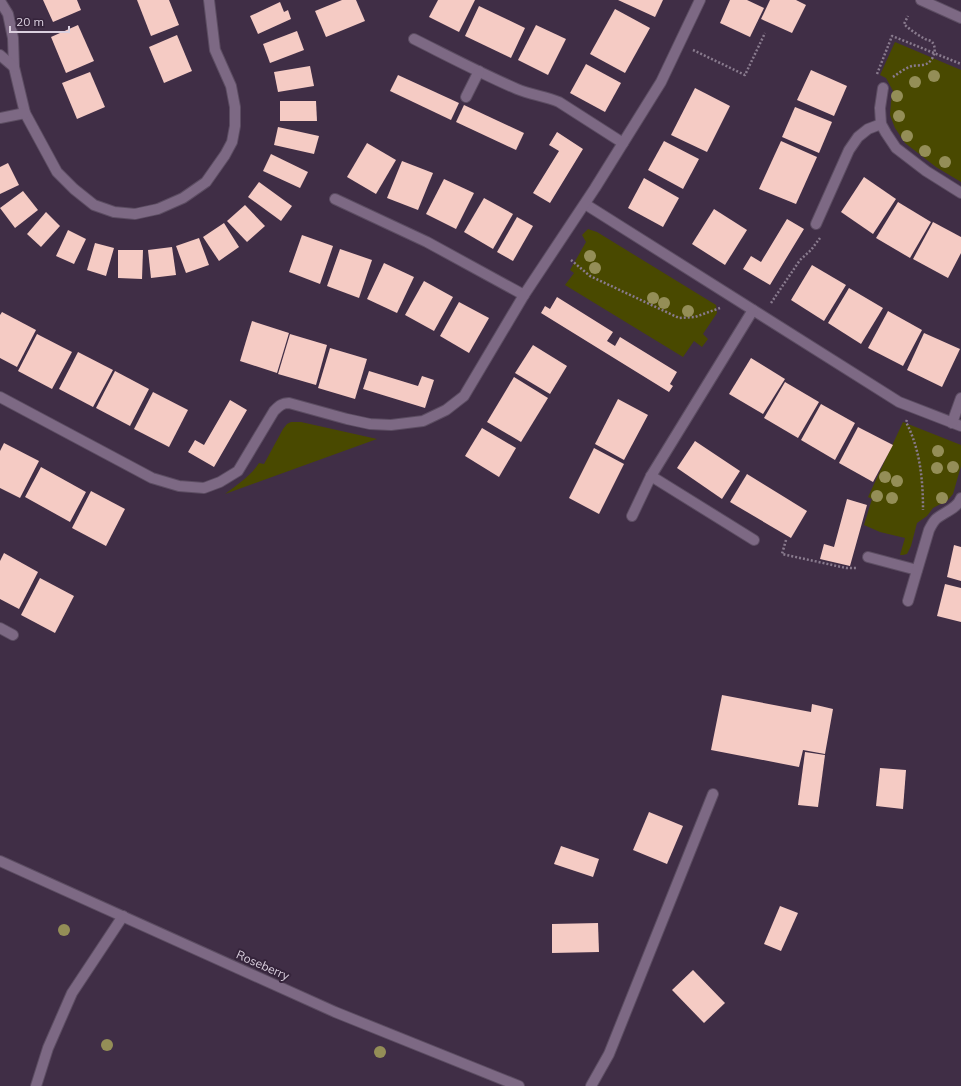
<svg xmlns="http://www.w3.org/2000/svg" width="961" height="1086" font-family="Mulish,sans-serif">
<rect width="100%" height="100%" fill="#402e46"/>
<g fill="#494900">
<polygon points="895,42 961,70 961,182 936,167 905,143 895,128 890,115 891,102 893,91 886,78 880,75"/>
<polygon points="588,229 597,232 716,305 717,313 703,334 708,339 702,347 694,341 683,357 565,285 574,273 570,270 586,242 582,235"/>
<path d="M291 422H301L377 439 225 494C237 485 251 476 259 463L264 464 283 429 287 424Z"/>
<polygon points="903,422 961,445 961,466 953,494 948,500 933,508 927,516 917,523 911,546 907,554 903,555 900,555 905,538 880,532 864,525 872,499 868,497"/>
</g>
<g fill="#f5cbc4">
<polygon points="43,0 77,0 81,10 53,22"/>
<polygon points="137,0 169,0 179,25 151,36"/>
<polygon points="342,0 356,0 365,21 326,37 315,11"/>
<polygon points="438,0 475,0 459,32 429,17"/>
<polygon points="618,0 663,0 655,17"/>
<polygon points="730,0 747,0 764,8 750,37 720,23"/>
<polygon points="770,0 796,0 806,5 792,33 761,19"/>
<polygon points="280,2 284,12 288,10 291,19 258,34 250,16"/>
<polygon points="479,6 525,28 511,58 465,36"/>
<polygon points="615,9 650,28 625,73 590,54"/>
<polygon points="78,25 94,61 66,73 51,37"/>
<polygon points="536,25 566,39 548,75 518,60"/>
<polygon points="297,31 304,50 270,63 263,44"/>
<polygon points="177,35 192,71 164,83 149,47"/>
<polygon points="586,64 621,83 605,112 570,93"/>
<polygon points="310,66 314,86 278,92 274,72"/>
<polygon points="811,70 847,86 834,116 797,100"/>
<polygon points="90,72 105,107 77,119 62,83"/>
<polygon points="398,75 459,103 451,120 390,91"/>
<polygon points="695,88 730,106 707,152 671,135"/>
<polygon points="280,101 316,101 317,121 280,121"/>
<polygon points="464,105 524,133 516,150 456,122"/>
<polygon points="795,107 832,122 819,153 782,137"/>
<polygon points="278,127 319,136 314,154 274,145"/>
<polygon points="557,132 583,149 550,203 533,193 559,151 549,145"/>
<polygon points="664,141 699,159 683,189 648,170"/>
<polygon points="781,141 817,157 796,204 759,189"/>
<polygon points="367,143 396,160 376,194 347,177"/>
<polygon points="271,154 308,172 300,188 263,171"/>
<polygon points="402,161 433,173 418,210 387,198"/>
<polygon points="8,163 19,185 0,194 0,167"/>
<polygon points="864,177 896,199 873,234 841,212"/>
<polygon points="644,178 679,198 663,227 628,208"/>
<polygon points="444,179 474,193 456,229 426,214"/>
<polygon points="259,182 292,206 281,221 248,197"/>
<polygon points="23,191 38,210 15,228 0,208"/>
<polygon points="484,198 513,214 493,249 464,232"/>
<polygon points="898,202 931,222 910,258 876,238"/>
<polygon points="245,205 265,226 247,242 227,221"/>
<polygon points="714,209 747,230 725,265 692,244"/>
<polygon points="46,212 60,226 41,247 27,234"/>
<polygon points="517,217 533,226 513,261 497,252"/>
<polygon points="787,219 804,229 770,285 743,269 751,256 761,262"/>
<polygon points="933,222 961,237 961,253 948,278 913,259"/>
<polygon points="224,223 239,247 219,261 203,237"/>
<polygon points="68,230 86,239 74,264 56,256"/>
<polygon points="302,235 333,246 320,284 289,272"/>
<polygon points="199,238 209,265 186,273 176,246"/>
<polygon points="95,243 114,248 106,276 87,270"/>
<polygon points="172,247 176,275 151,278 148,250"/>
<polygon points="340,249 372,260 359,298 327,286"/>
<polygon points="118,250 143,250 142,279 118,278"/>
<polygon points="384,263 414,277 397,313 367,299"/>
<polygon points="812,265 846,285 824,321 791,300"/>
<polygon points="424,281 453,297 434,331 405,315"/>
<polygon points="849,288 883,308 861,344 828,323"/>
<polygon points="557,297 613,332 607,341 615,346 620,337 677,372 670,384 673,386 669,392 541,313 545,306 550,309"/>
<polygon points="459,302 489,318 469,353 440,336"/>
<polygon points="888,311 922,330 903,366 868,348"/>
<polygon points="2,312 36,330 17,367 0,358 0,315"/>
<polygon points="252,321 289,333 277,373 240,361"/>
<polygon points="924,333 960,349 942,387 907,370"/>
<polygon points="37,334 72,352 52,389 18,371"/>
<polygon points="290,334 327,345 316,385 278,374"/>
<polygon points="533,345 567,366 550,394 515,373"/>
<polygon points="330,348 367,359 355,399 318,388"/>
<polygon points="78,352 113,370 93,407 59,389"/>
<polygon points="751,358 785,379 763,414 729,394"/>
<polygon points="115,371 149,389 130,426 96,408"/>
<polygon points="369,371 418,386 422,376 434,380 425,408 363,389"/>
<polygon points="514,377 548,398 521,442 487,422"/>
<polygon points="785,382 819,402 798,438 764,418"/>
<polygon points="153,392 188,410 169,447 134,429"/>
<polygon points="618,399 648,415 624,460 595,444"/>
<polygon points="230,400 247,410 214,467 188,452 195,440 204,445"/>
<polygon points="821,404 855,423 835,460 801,440"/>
<polygon points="858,427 893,445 873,482 839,463"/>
<polygon points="482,428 516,448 499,477 465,456"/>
<polygon points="695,441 740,471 722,499 677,468"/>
<polygon points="4,443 39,461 20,498 0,488 0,451"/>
<polygon points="594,448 624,464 599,514 569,498"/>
<polygon points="41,467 86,492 70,522 25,497"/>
<polygon points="747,474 807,511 791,538 730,502"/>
<polygon points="91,491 125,509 106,546 72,528"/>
<polygon points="847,499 867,505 850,566 820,559 824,544 834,547"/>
<polygon points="954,545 961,547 961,581 947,577"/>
<polygon points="4,553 38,572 19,609 0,599 0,561"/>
<polygon points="40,578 74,596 55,633 21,615"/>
<polygon points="945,584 961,588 961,622 937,616"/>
<polygon points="722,695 811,712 812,704 833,709 825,754 803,750 799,767 711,750"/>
<polygon points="805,752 825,755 818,807 798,805"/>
<polygon points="880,768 906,770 903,809 876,806"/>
<polygon points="649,812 683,826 667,864 633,850"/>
<polygon points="561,846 599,859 593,877 554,864"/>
<polygon points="780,906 798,913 781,951 764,944"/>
<polygon points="598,923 599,952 552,953 552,924"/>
<polygon points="693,970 725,1003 704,1023 672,990"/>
</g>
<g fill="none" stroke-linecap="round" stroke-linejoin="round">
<defs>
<g id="service">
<polyline points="36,1086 48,1048 72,993 123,916"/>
<polyline points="591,1086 609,1054 713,794"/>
</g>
<g id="minor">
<polyline points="0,1 8,14 13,38 14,67 25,113 57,172 74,189 94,205 114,212 135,214 158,209 183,198 206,182 225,155 232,142 235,126 235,107 231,86 215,50 209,0"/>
<path d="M414 39C448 56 482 74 517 89 531 95 545 96 559 102L623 143"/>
<polyline points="0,55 14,67"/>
<polyline points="883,88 880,108 881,124 886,133 896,148 926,171 961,193"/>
<polyline points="466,97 479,71"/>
<polyline points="0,118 25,113"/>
<polyline points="335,199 427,242 524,295"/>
<polyline points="585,204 899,402 961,426"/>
<polyline points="816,224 849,150 858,137 868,129 881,124"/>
<path d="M0 397 122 462 152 478 179 486 204 488 220 482 238 471 274 411C279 406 282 403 289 403L347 419 370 424 391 425 423 421 446 410 464 396 524 295 595 188 661 82 700 0"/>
<polyline points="952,423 961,398"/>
<polyline points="651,476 754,540"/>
<polyline points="632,516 651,476 753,310"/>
<polyline points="868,557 917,570"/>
<path d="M908 601 929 530C931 526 933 522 936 519 944 512 957 509 961 498"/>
<polyline points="0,628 13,635"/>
<polyline points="0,861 335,1012 519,1086"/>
</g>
<polyline id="tertiary" points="921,0 961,18"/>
</defs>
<use href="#service" stroke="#5c4d62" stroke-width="12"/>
<use href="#minor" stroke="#5c4d62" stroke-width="12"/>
<use href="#tertiary" stroke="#5c4d62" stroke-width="12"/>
<g stroke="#897b8e" stroke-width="2.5" stroke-dasharray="2 2" stroke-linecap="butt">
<polyline points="693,50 745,75 765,33"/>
<polyline points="877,74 892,36 961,64"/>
<path d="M893 77C899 73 905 68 912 66 917 65 924 66 928 63 934 59 938 47 931 41 929 40 927 40 925 39 918 35 910 30 904 24L908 16"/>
<polyline points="571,260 590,276 679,318 695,317 720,308"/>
<polyline points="771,303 800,260 811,250 820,238"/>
<path d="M907 420 906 422C920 449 923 479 923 510"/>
<polyline points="786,540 782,554 846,568 857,568"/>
</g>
<use href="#service" stroke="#7d6984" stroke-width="10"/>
<use href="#minor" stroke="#7d6984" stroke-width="10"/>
<use href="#tertiary" stroke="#7d6984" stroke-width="10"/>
</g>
<g fill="#948e57">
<circle cx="934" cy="76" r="6"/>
<circle cx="915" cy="82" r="6"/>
<circle cx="897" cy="96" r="6"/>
<circle cx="899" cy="116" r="6"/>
<circle cx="907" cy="136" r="6"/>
<circle cx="925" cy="151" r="6"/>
<circle cx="945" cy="162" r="6"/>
<circle cx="590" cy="256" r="6"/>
<circle cx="595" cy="268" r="6"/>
<circle cx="653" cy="298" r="6"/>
<circle cx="664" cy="303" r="6"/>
<circle cx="688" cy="311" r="6"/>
<circle cx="938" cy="451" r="6"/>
<circle cx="953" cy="467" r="6"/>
<circle cx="937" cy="468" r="6"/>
<circle cx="885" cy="477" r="6"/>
<circle cx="897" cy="481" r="6"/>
<circle cx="877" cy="496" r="6"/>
<circle cx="892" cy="498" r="6"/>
<circle cx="942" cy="498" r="6"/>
<circle cx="64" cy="930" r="6"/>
<circle cx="107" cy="1045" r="6"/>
<circle cx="380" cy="1052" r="6"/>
</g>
<g text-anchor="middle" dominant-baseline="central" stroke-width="4" stroke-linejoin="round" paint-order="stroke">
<g font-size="12" fill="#dbd0df" stroke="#35243b">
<text transform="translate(263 965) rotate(24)">Roseberry</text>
</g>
</g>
<path d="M10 26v6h59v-6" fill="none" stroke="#dbd0df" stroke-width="2"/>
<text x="16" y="26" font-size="12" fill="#dbd0df" stroke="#35243b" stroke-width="3" paint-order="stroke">20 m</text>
</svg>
